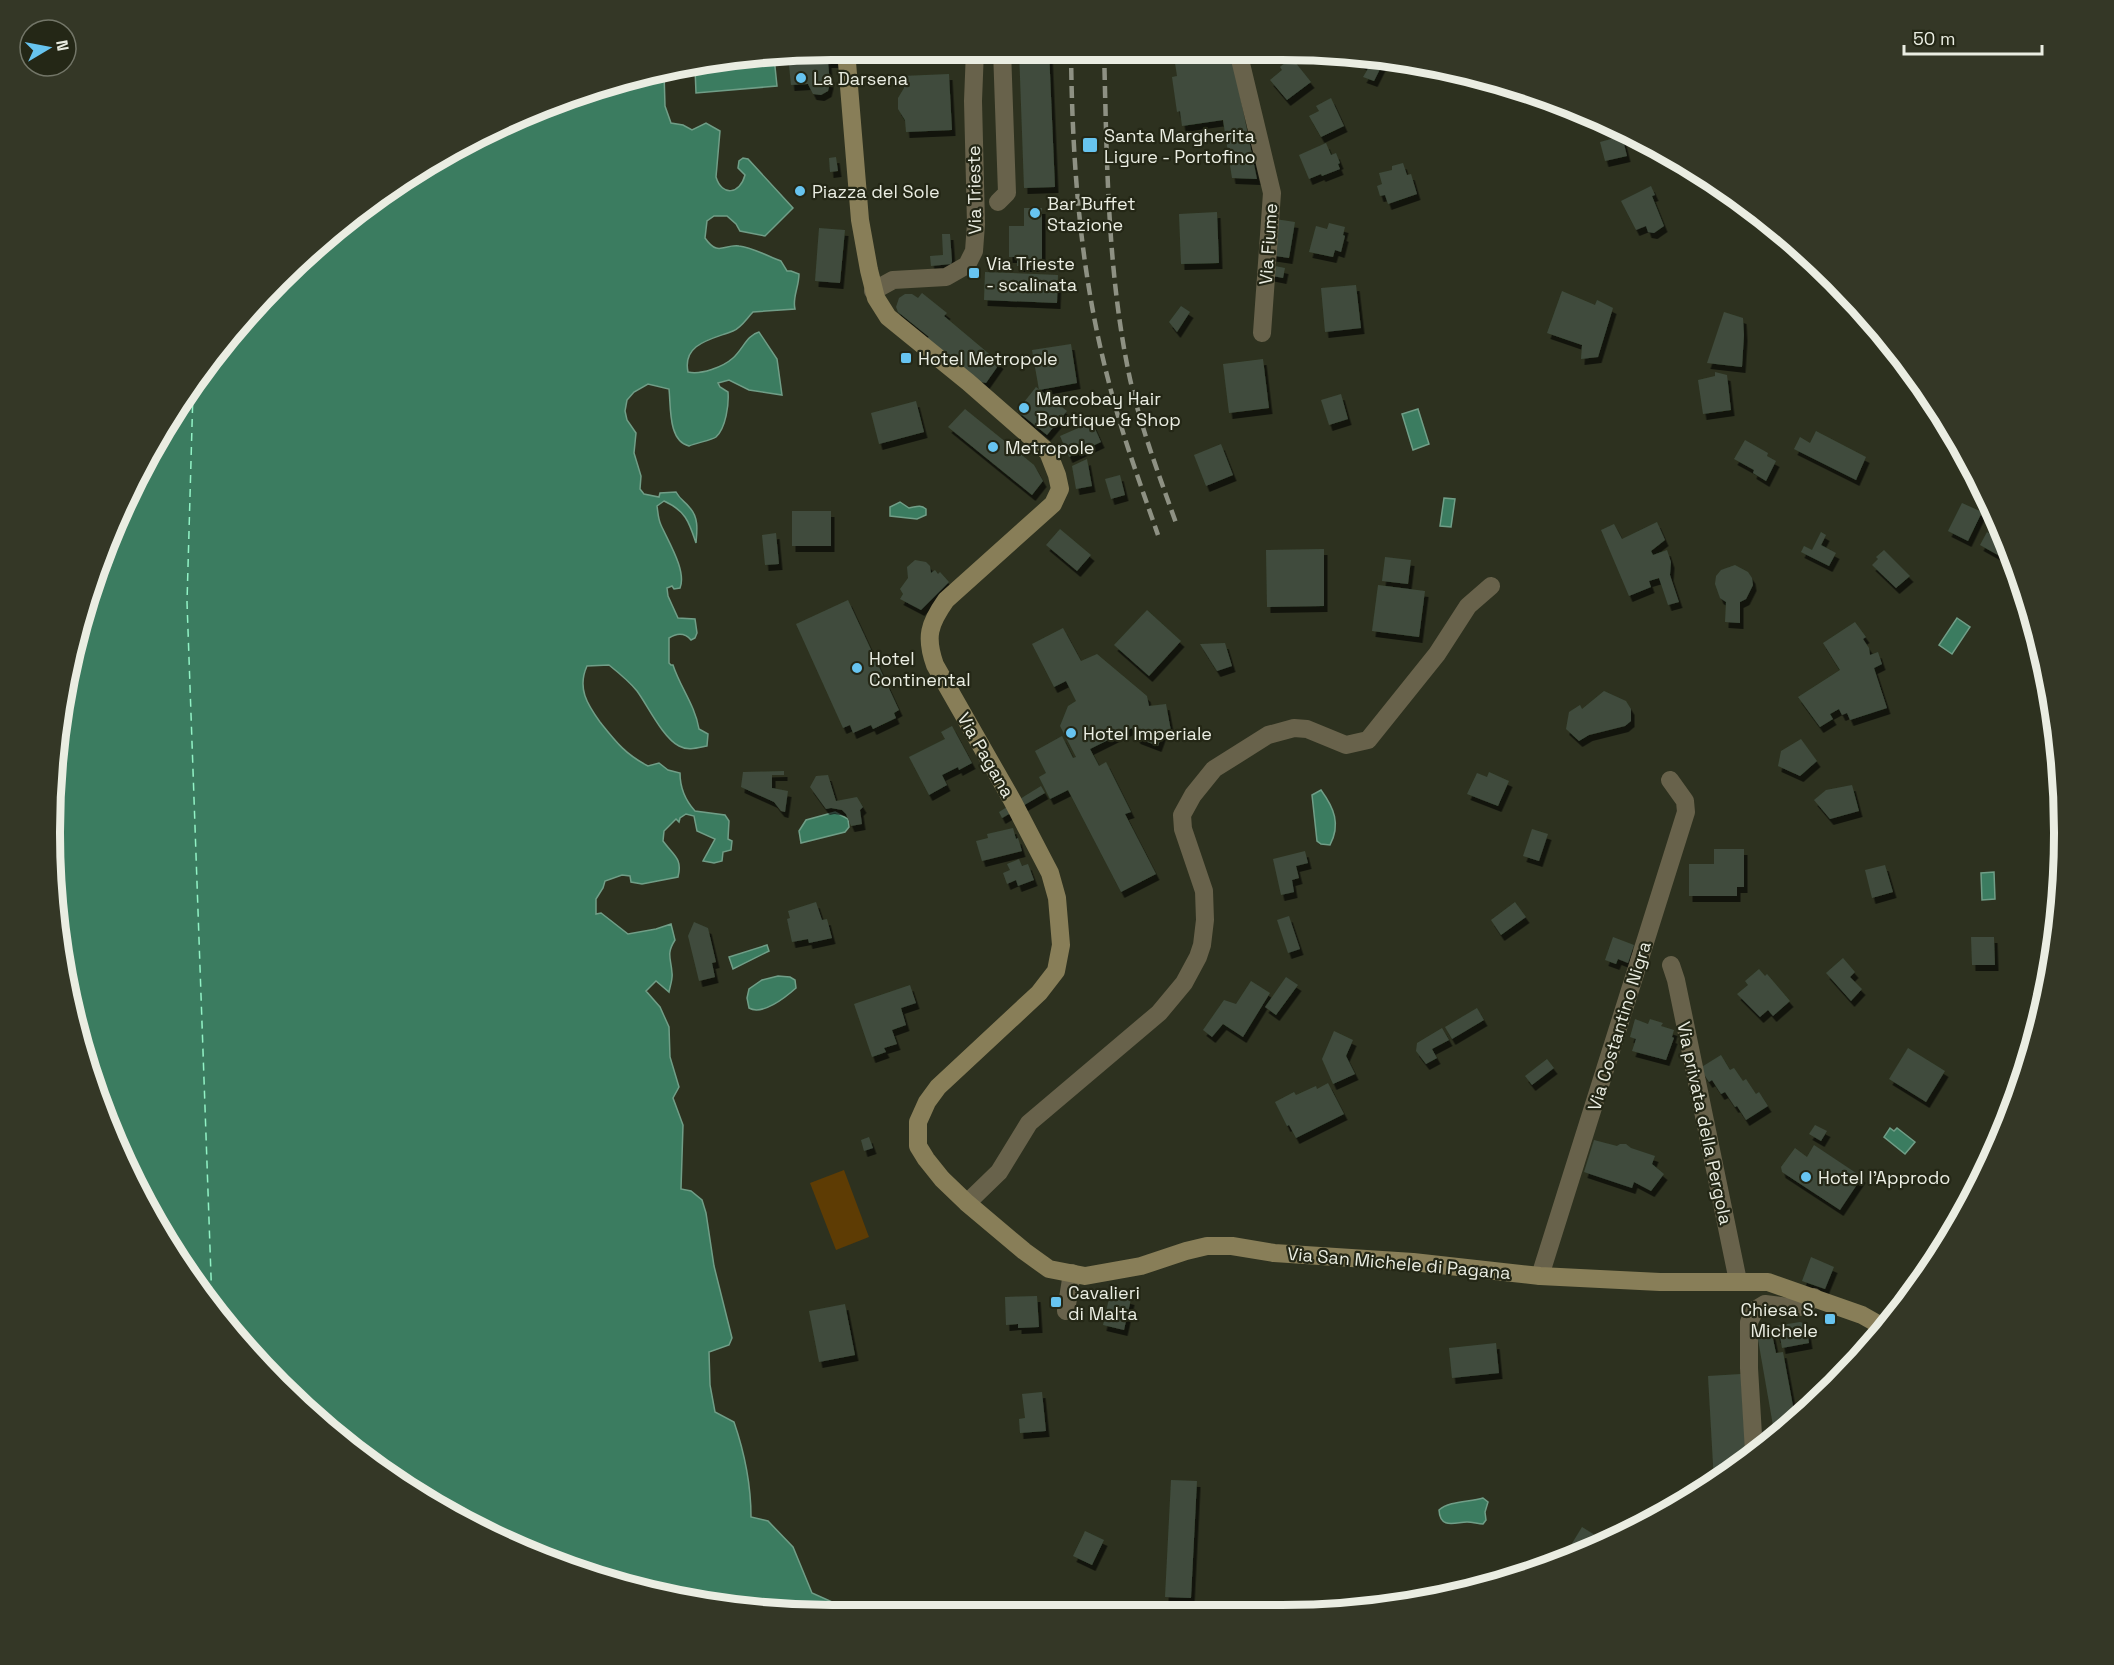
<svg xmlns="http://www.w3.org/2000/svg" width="2114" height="1665" font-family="'Space Grotesk',sans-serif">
<defs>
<filter id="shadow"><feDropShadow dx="3.5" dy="6" stdDeviation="0" flood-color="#0009"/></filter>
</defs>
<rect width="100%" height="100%" fill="#2d311f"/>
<polygon fill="#5e3c04" points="844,1170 869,1237 836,1250 810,1183"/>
<g fill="#3b7c60" stroke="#709e87" stroke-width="1.5">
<polygon points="774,57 777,86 696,93 695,68"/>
<path d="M664 72 665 106 671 123 683 125 692 130 706 123 720 131 716 177C722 197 740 194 745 175L738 168 739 161 743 158 748 159 793 208 765 236 740 231 736 224 727 216H714L707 221 705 238C718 257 724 244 739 246 751 247 770 257 781 261L787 271H791L799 274C799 287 792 298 795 309L753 312C747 318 741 328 733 331 713 339 682 343 688 372 701 375 723 367 733 358 743 349 747 335 759 332L777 359 782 395 749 390 729 380 718 383 720 387 728 392C729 404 726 428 716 437 712 440 696 443 689 446 668 441 671 407 669 389L648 384 634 392 627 400 625 411 627 420 636 433 634 453 641 476 640 489 644 494 659 497 660 493 676 492C681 501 685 501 690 508 699 518 697 531 696 543 689 522 686 511 664 501L657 506C658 512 658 519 661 525 668 541 687 571 680 588L674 589 672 586 667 588 668 596 678 618 695 619 697 633 695 638 691 640C685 633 677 633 669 638V663L671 665H673C680 687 695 705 699 729L708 734 707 746C697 748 688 751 679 746 663 738 648 706 637 691 629 681 619 673 609 665L587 666C577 688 587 704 600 722 616 742 625 754 648 766L659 763 668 770 680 773C680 788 685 800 695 811L725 815 729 821 728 839 732 841 731 850 723 852 722 861 714 863 703 861 715 839 697 831 694 816 686 814 680 818 679 822 676 819 664 831 663 841C673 855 683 858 678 877L642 884 631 882 630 876 622 875 605 881 603 888 596 899V914L601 913 628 934 656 929 671 924 675 940C666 954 671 958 672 973 673 979 670 986 669 992L656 981 646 991 660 1007 669 1027 670 1057 679 1087 673 1098 683 1125 681 1189 691 1191 702 1200 706 1213 714 1266 732 1338 729 1345 709 1352 710 1385 715 1412 734 1422C745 1454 751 1484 751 1517L768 1521 793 1547 812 1593 861 1615H832L680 1601 533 1556 356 1454 244 1349 154 1224 76 1035 50 832 76 630 155 441 279 279 441 154 630 76Z"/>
<polygon points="1418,409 1429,444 1413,450 1402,414"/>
<polygon points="1444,498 1455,499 1451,527 1440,526"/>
<path d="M900 502 909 508C916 507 920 504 926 509V515L917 519 890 516V507Z"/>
<polygon points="1957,618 1970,627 1952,654 1939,645"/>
<path d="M1321 790C1334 808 1341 824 1330 845L1321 844 1317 841 1312 795Z"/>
<polygon points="835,812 848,819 849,827 845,832 801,843 799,831 806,820"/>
<polygon points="1994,872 1995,899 1982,900 1981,873"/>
<polygon points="767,945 769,951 733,969 729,957"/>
<path d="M778 976 790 977 795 980 796 988C786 997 762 1016 749 1008L747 998 749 989 762 980Z"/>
<polygon points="1890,1128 1894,1131 1897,1128 1915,1142 1905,1154 1884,1137"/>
<path d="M1483 1498 1488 1502 1485 1512 1486 1520 1483 1524C1478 1524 1473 1522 1467 1522 1456 1522 1440 1530 1439 1510 1449 1501 1469 1502 1483 1498Z"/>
</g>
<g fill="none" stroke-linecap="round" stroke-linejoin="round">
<polyline stroke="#91f2c5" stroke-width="1.5" stroke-dasharray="8 6" stroke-linecap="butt" points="193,391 187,602 212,1304"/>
</g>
<g fill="#3f4c3c" filter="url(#shadow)">
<polygon points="834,50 835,62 828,62 830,83 828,91 821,95 813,94 808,84 791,85 788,55"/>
<polygon points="1019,50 1049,50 1055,187 1024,188"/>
<polygon points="1350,55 1384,61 1374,81 1363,77 1369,67 1349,58"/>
<polygon points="1232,56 1257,179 1232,178 1223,120 1182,126 1180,111 1177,112 1172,77 1177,76 1175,63"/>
<polygon points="1291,57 1311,82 1287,100 1270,80 1282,70 1280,67"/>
<polygon points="949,74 952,130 906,132 905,120 898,109 898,98 904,88 902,76"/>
<polygon points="1331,98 1344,126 1321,137 1309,116 1319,111 1316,106"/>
<polygon points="1622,136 1627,156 1605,161 1600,142"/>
<polygon points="1326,143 1331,155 1336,153 1340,163 1338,164 1340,169 1322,176 1321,174 1309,179 1299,155"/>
<polygon points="836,157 838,171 830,172 829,158"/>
<polygon points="1403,163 1407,175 1411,174 1417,194 1388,204 1385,195 1380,196 1377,186 1382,184 1379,173 1392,170 1392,166"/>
<polygon points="1651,186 1655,195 1652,196 1664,226 1654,233 1648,232 1646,226 1636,230 1621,201"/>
<polygon points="1024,208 1042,208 1042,266 1017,266 1017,257 1009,257 1009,226 1024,226"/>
<polygon points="1217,212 1219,263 1181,264 1179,214"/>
<polygon points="1275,219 1295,222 1289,258 1269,255"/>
<polygon points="1329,223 1345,227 1343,235 1345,236 1341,252 1335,250 1333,257 1309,252 1316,226 1327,229"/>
<polygon points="819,228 845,230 840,283 815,281"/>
<polygon points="942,234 950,234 952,261 951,264 931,266 930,256 943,255"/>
<polygon points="1270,265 1285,268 1283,278 1268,275"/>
<polygon points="985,272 1058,275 1057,303 984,300"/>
<polygon points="1356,285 1361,328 1325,332 1321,288"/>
<polygon points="1562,291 1595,305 1597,300 1613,308 1598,357 1581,359 1582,345 1547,333"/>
<polygon points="922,293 947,313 944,316 1000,363 986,383 977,381 926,339 929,337 898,312 896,307 899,298 905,294 912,294 918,298"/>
<polygon points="1181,306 1190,312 1177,332 1169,322"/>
<polygon points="1724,312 1743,318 1744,335 1742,367 1707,363"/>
<polygon points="1071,344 1077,383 1039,390 1032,350"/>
<polygon points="1263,359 1269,408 1229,413 1223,364"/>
<polygon points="1715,372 1727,375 1731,410 1703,414 1698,380 1715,376"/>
<polygon points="1036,387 1067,411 1047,435 1017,411"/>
<polygon points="1341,394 1348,419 1329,425 1321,400"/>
<polygon points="916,401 924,432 879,444 871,413"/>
<polygon points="965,409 1034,465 1043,481 1032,495 948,427"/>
<polygon points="1092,422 1101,442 1069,457 1060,436"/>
<polygon points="1816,431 1866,457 1856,480 1794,449 1800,437 1810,443"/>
<polygon points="1745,440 1768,453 1767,456 1776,461 1766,481 1753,473 1754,470 1734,459"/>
<polygon points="1221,444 1233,475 1206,486 1194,455"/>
<polygon points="1087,459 1092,486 1076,489 1072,466"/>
<polygon points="1120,475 1125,495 1111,499 1105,479"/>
<polygon points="1962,503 1982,512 1968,541 1948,531"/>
<rect x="792" y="511" width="39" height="35"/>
<polygon points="1657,522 1665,540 1651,551 1653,555 1667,550 1671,562 1670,575 1679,602 1668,605 1659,578 1649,581 1651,587 1629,596 1601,530 1614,524 1622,539"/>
<polygon points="1060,529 1091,555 1077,571 1046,545"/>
<polygon points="1821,532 1826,535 1821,545 1836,553 1829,566 1801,552 1804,546 1812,550"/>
<polygon points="1987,532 2005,542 2009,550 2005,559 1980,545"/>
<polygon points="776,533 779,564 765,565 762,535"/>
<polygon points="1324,549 1324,606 1267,607 1266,550"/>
<polygon points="1884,550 1910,576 1896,588 1872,565 1878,559 1876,557"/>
<polygon points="1385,557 1411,560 1408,584 1382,581"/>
<polygon points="915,560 926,562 930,566 931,573 935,570 938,574 940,572 949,582 921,610 900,599 903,594 900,589 908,578 907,567"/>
<polygon points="1735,565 1748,572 1752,578 1753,585 1746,599 1740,602 1740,623 1725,622 1726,602 1720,598 1715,584 1716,576 1721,570"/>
<polygon points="1378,585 1425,591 1419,637 1372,631"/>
<polygon points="848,600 899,710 894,713 896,718 873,729 871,725 853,733 850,725 843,728 796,624"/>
<polygon points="1147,610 1181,641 1149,676 1114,645"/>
<polygon points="1855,622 1866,637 1863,639 1869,648 1870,655 1878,652 1882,664 1874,668 1887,708 1850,720 1847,713 1842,715 1839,709 1830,714 1833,719 1820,727 1798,697 1840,670 1823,643"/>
<polygon points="1063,628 1081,661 1097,654 1147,696 1149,706 1166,704 1171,731 1162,735 1158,746 1137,738 1132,728 1090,749 1099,766 1106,762 1131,812 1125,814 1156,874 1121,892 1068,790 1050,799 1039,777 1046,773 1035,751 1062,736 1073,758 1076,757 1060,726 1068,706 1076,701 1066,681 1054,687 1032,644"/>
<polygon points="1225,643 1232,666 1217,671 1200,644"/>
<polygon points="1604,691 1626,701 1631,709 1631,721 1625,726 1589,735 1579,741 1566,729 1569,712 1580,705 1582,709"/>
<polygon points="952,726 972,763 959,770 958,767 942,775 947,785 929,795 909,757 945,739 941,732"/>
<polygon points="1801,739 1817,761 1800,776 1778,766 1781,751"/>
<polygon points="784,771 784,775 772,775 772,788 788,791 785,812 781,811 774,802 741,787 743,772"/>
<polygon points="1489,772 1509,781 1498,806 1467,794 1477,773 1487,777"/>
<polygon points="828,775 836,801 857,797 863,807 860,810 862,824 851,826 846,814 842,810 831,808 826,809 810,787 816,776"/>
<polygon points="1852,785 1859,811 1830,819 1814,800 1826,790"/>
<polygon points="1041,786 1045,793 1002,818 999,812"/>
<polygon points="1013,828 1016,839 1018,838 1022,851 982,861 976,841 988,838 987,834"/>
<polygon points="1532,829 1548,834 1539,861 1523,856"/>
<polygon points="1714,849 1744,849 1744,887 1737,887 1737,896 1689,896 1689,864 1714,864"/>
<polygon points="1305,851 1308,863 1296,866 1299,878 1292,880 1294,892 1281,895 1273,859"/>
<polygon points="1019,859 1022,866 1028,864 1034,880 1018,886 1016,880 1007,884 1003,873 1010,870 1007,864"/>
<polygon points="1885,865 1893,892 1872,898 1865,870"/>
<polygon points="816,902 822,920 827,919 832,938 809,943 808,939 792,942 787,919 790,918 788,911"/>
<polygon points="1515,902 1526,917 1501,935 1491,920"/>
<polygon points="1289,916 1300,949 1288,953 1277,920"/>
<polygon points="694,922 708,928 716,962 712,963 715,977 699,981 688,936"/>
<polygon points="1613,937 1634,945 1628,963 1618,959 1616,964 1605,960"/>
<polygon points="1971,937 1994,937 1995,965 1972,965"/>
<polygon points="1843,958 1855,972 1850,977 1862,989 1851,1001 1826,973"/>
<polygon points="1759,969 1765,976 1767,974 1790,1001 1773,1016 1768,1010 1760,1017 1737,994 1748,985 1745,981"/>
<polygon points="1286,977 1298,985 1276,1015 1265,1007"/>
<polygon points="1251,981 1270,993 1243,1037 1223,1024 1212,1037 1203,1030 1224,1000 1236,1004"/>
<polygon points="910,985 916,1003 901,1008 906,1025 892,1030 897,1044 884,1048 886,1052 872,1057 854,1004"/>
<polygon points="1477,1008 1484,1020 1452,1039 1445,1027"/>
<polygon points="1635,1019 1648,1024 1650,1019 1663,1023 1661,1026 1674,1030 1672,1037 1674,1038 1666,1060 1632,1051 1636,1039 1630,1037"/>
<polygon points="1442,1028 1449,1040 1432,1049 1437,1058 1426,1064 1416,1051 1417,1043"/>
<polygon points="1334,1031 1353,1040 1346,1056 1355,1074 1333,1084 1322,1059"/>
<polygon points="1908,1048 1945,1071 1926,1102 1889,1079"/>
<polygon points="1721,1055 1730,1070 1734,1068 1743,1081 1746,1079 1756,1094 1759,1092 1768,1106 1746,1120 1737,1106 1735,1107 1725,1092 1721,1094 1712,1080 1709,1082 1700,1068"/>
<polygon points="1547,1059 1554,1068 1532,1085 1525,1076"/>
<polygon points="1328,1083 1344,1114 1296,1138 1289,1125 1287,1126 1275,1102 1294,1092 1296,1095 1316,1086 1317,1089"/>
<polygon points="1815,1125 1827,1131 1821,1141 1809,1134"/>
<polygon points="869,1137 873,1148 864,1151 861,1140"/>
<polygon points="1594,1140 1617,1146 1620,1144 1626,1144 1631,1148 1655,1156 1652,1164 1664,1174 1651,1191 1634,1182 1632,1188 1584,1172"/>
<polygon points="1814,1145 1862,1177 1840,1210 1782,1172 1781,1167 1795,1148 1807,1157"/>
<polygon points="1966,1206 1967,1206 1957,1222 1953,1217"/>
<polygon points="1811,1257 1834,1267 1825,1289 1802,1281"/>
<polygon points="1110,1294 1131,1299 1124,1330 1103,1325"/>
<polygon points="1037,1296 1039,1327 1018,1328 1018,1324 1006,1325 1005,1297"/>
<polygon points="845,1304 855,1355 819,1362 809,1311"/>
<polygon points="1800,1322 1806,1324 1809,1343 1782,1348 1780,1336 1777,1337 1775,1326"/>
<polygon points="1770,1324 1776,1353 1783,1352 1796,1422 1775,1437 1756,1328"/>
<polygon points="1496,1343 1499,1373 1452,1378 1449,1348"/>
<polygon points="1741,1374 1746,1458 1714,1482 1708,1376"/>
<polygon points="1042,1392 1046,1431 1020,1433 1019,1419 1025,1418 1022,1394"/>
<polygon points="1171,1480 1197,1481 1191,1598 1165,1597"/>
<polygon points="1582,1527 1603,1540 1572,1553 1568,1550"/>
<polygon points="1085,1531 1104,1540 1092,1565 1073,1556"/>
</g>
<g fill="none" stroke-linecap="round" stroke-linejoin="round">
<g stroke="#68624b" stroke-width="18">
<polyline points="1238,51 1272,193 1262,333"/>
<polyline points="998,202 1007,193 1002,50"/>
<polyline points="873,291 893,280 946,277 967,265 974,251 976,224 973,101 975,50"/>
<polyline points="1671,965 1676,980 1738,1281"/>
<polyline points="967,1203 999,1172 1029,1123 1159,1013 1184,983 1198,957 1202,945 1205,920 1204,891 1183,829 1182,815 1193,795 1214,769 1268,735 1294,728 1307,729 1346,745 1368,740 1437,654 1468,606 1491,586"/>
<polyline points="1540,1276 1686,812 1685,801 1670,780"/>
<polyline points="1066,1311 1072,1273"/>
<polyline points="1754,1452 1749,1368 1749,1322 1755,1310 1765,1304 1796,1308 1806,1305 1814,1297"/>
</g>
<path stroke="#887e58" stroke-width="18" d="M846 50 860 220 869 270 876 298 888 317 968 382 1048 452 1057 475 1060 489 1053 504 946 600C929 624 925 637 935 665L1012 800 1050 873 1057 898 1061 945 1056 971 1039 993 938 1087 927 1102 918 1122V1146L926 1159 942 1179 967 1203 1024 1251 1049 1269 1085 1276 1141 1266 1186 1251 1207 1246H1232L1274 1253 1413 1262 1540 1276 1660 1282H1768L1862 1315 1885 1328"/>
<g stroke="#8e9183" stroke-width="4.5" stroke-dasharray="12 6" stroke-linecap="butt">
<path d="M1071 50C1072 160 1080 272 1108 379 1121 432 1140 483 1158 535"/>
<path d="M1104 50C1107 160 1107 272 1130 379 1141 428 1159 475 1176 523"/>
</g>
</g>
<g fill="#67c4f0" stroke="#242716" stroke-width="2">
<circle cx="801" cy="78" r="6"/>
<rect x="1082" y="137" width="16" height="16" rx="3"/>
<circle cx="800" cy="191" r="6"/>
<circle cx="1035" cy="213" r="6"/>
<rect x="968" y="267" width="12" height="12" rx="3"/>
<rect x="900" y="352" width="12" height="12" rx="3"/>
<circle cx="1024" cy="408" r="6"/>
<circle cx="993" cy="447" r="6"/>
<circle cx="857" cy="668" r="6"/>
<circle cx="1071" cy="733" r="6"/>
<circle cx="1806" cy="1177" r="6"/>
<rect x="1050" y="1296" width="12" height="12" rx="3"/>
<rect x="1824" y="1313" width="12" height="12" rx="3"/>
</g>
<g text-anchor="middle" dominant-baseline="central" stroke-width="4.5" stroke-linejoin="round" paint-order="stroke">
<g font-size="18" fill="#eaede2" stroke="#242716" text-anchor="start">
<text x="813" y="78">La Darsena</text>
<text x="1104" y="135">Santa Margherita<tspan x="1104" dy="21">Ligure - Portofino</tspan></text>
<text x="812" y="191">Piazza del Sole</text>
<text x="1047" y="203">Bar Buffet<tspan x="1047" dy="21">Stazione</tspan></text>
<text x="986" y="263">Via Trieste<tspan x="986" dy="21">- scalinata</tspan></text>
<text x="918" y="358">Hotel Metropole</text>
<text x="1036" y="398">Marcobay Hair<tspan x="1036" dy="21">Boutique &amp; Shop</tspan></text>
<text x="1005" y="447">Metropole</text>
<text x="869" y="658">Hotel<tspan x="869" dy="21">Continental</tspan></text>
<text x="1083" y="733">Hotel Imperiale</text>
<text x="1818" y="1177">Hotel l'Approdo</text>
<text x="1068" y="1292">Cavalieri<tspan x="1068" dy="21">di Malta</tspan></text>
<text x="1818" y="1309" text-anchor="end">Chiesa S.<tspan x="1818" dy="21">Michele</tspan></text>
</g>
<g font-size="18" fill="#eaede2" stroke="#242716">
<text transform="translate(974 190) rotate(-91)">Via Trieste</text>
<text transform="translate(1268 244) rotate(-86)">Via Fiume</text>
<text transform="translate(986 755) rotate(60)">Via Pagana</text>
<text transform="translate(1619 1026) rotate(-73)">Via Costantino Nigra</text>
<text transform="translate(1705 1123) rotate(78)">Via privata della Pergola</text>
<text transform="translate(1399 1263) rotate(5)">Via San Michele di Pagana</text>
</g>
</g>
<path d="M0 0H2114V1665H0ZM832 60H1282A772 772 0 0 1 2054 832V833A772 772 0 0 1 1282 1605H832A772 772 0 0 1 60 833V832A772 772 0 0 1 832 60Z" fill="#343726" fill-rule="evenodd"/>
<path fill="none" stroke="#eaede2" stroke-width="8" d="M832 60H1282A772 772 0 0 1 2054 832V833A772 772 0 0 1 1282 1605H832A772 772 0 0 1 60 833V832A772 772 0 0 1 832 60Z"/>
<g transform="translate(48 48) rotate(80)"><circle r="28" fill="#242716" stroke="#737668" stroke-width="1.5"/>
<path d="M0-4.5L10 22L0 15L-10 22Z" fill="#67c4f0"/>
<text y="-9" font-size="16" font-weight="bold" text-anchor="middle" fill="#eaede2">N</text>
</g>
<path d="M1904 45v9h138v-9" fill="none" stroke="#eaede2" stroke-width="3"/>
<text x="1913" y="45" font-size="18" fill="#eaede2" stroke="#242716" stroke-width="4.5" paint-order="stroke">50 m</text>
</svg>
